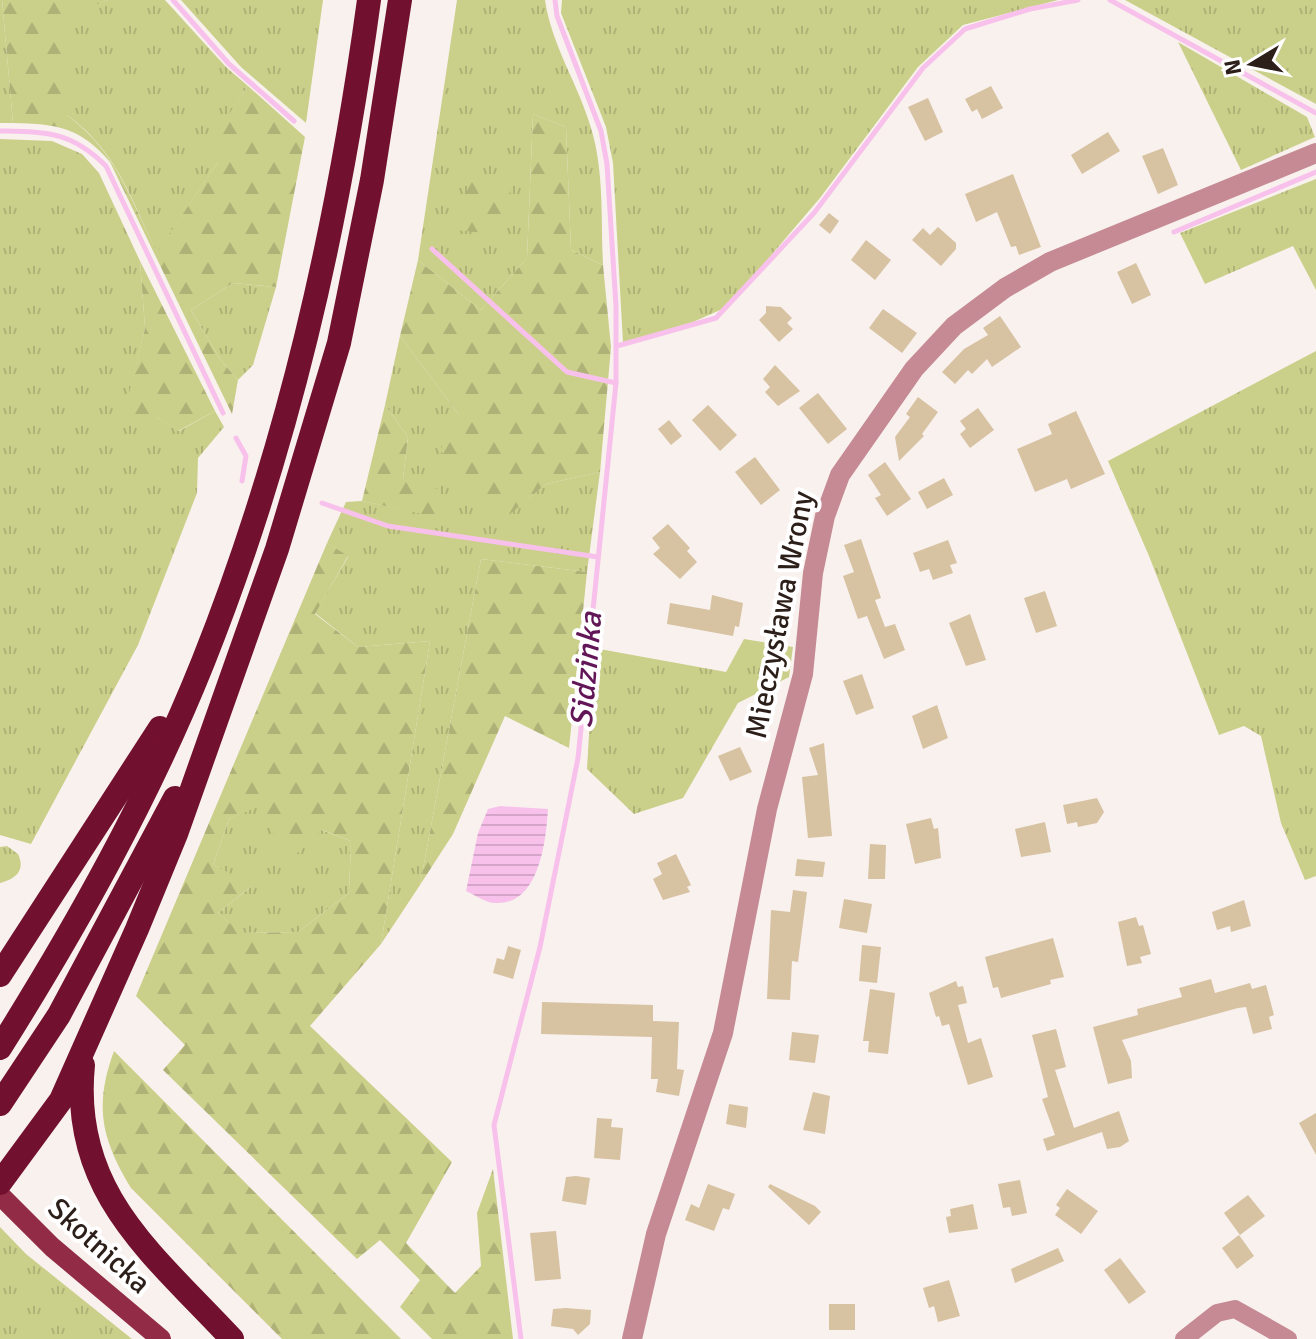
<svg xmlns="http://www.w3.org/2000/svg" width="1316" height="1339" font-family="Signika,sans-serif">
<defs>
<pattern id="grass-tufts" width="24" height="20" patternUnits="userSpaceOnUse" patternTransform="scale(2)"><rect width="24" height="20" fill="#cad089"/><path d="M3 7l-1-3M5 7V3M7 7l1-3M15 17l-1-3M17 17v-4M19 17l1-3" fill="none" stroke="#aeb276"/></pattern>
<pattern id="forest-firs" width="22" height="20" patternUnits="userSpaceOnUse" patternTransform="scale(2)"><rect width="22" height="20" fill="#cad089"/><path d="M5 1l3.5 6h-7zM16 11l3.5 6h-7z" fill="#aeb276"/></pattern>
<pattern id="water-rules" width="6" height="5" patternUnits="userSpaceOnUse" patternTransform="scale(2)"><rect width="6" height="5" fill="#f8c1eb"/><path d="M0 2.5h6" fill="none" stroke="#d5a5c9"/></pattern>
</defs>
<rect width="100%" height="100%" fill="#f9f1ee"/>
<g fill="url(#grass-tufts)">
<polygon points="0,0 2,0 13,123 0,123"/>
<path d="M108 0H165L226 67 248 86 218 132V162L157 253C131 199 117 151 67 115V15Z"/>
<polygon points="181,0 323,0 306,123 241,67"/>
<path d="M457 0H545C552 48 581 88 593 135 604 176 601 223 603 265L571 250 566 127 533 114 527 258 481 310 418 260Z"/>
<polygon points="562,0 1058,0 963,25 918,67 820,198 727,307 693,322 623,343 613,163 606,127 561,13"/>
<polygon points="1125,0 1316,0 1316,104"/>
<polygon points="1178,42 1307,117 1315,137 1241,170"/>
<polygon points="0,139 52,141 82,154 99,173 140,261 145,328 124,417 156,417 179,431 215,411 224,427 198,458 197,493 138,645 31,844 0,835"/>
<polygon points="1316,179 1316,290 1293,246 1205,284 1180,233"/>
<polygon points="233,283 276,287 253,365 238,380 220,359 191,310"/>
<polygon points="400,336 459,415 497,524 546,484 600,472 587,572 481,559 420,885 381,944 430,641 358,647 315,613 348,557 327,543 346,502 362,501 436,516 403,479 408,437 385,405"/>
<polygon points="1316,351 1316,876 1305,880 1281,823 1261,736 1244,726 1219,735 1149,556 1108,461"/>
<polygon points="744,639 793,647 789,677 738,703 683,798 634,814 587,769 594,648 726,672"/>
<polygon points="257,806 351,841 349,893 298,932 240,933 218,913 252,886 213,865 229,819"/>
<path d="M7 846 18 854C26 871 15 879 0 883V847Z"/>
<polygon points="0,1227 26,1254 132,1339 0,1339"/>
</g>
<g fill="url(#forest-firs)" fill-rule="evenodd">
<path d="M2 0H108L67 16V115C119 155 128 195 157 252L218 162 217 132 248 86 305 137 276 287 233 283 191 310 220 359 238 380 232 414 110 162C80 127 57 124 13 123Z"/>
<polygon points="533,114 566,127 571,250 603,265 611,347 600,472 546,484 497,525 440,450 459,415 400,336 418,260 481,310 527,258"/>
<polygon points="472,174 515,180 494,234 456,230"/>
<polygon points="140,261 215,411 178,431 156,417 123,418 145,328"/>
<polygon points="385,405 408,437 403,479 441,490 437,517 362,501"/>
<path d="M327 543 348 556 315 614 358 647 430 641 381 944 310 1026 452 1162 406 1243 455 1293 481 1266 477 1213 493 1169 513 1339H432L400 1307 420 1280 380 1240 357 1259 163 1070 185 1045 136 996ZM257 807 290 860 322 830 351 841 349 893 298 932 241 933 218 913 253 885 213 865 229 819Z"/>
<polygon points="481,559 587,572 569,748 505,716 453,834 420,885"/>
<path d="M114 1051 401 1339H282L131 1188C101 1139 94 1105 114 1051Z"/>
</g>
<path fill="url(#water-rules)" d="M500 806 548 809C546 842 539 906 495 903 486 903 475 895 466 891L478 833 488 809Z"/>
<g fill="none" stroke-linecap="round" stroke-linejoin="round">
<g stroke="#f8c1eb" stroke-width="5">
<polyline points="173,0 229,64 294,121"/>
<polyline points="1110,0 1316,113"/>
<path d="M0 131C47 132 71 131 106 166L223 413"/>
<polyline points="1174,232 1316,172"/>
<polyline points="432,249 567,372 616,383"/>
<polyline points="617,346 716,318 814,213 923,68 965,29 1030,9 1078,0"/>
<polyline points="236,438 246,456 242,481"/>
<polyline points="322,503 388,526 598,557"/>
<polyline points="521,1339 494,1125 540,947 578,758 616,383 616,306 607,164 601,131 557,16 555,0"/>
</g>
</g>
<g fill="#d7c2a2">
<polygon points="991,86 1003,108 982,119 977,109 972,112 965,99"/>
<polygon points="928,98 943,132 925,141 908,107"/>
<polygon points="1108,132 1120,151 1082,174 1071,155"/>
<polygon points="1163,148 1178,185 1158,194 1142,156"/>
<polygon points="1013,174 1041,247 1019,255 1016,246 1011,247 997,212 976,222 965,194"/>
<polygon points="829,213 839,221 830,234 819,225"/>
<polygon points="938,227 956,243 956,249 941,266 912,240 923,228 930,235"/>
<polygon points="866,240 891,260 875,280 851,260"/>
<polygon points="1136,263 1151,295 1132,304 1117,272"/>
<polygon points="766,306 781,307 792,318 787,323 793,329 779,342 759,320 766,313"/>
<polygon points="883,309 917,333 902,353 869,328"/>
<polygon points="1000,316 1021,347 992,367 987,359 972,374 968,370 955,384 942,372 964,349 988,335 983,328"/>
<polygon points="775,365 800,391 778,406 765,392 770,387 763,379"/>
<polygon points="818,393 847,429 828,444 799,408"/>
<polygon points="918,397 938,412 922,434 924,436 899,461 895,437 910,417 906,414"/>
<polygon points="708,405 737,435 720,451 692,420"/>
<polygon points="978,408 994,430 970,448 960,434 966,429 960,421"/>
<polygon points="1076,411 1105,474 1071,489 1067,479 1035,492 1017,449 1052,434 1048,424"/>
<polygon points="669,420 682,436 671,445 658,429"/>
<polygon points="755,457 780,490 761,505 735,472"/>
<polygon points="885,462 911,499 887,516 875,498 881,495 868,475"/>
<polygon points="944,478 953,495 927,509 918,492"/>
<polygon points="668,524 690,548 687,551 697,562 680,579 653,554 660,548 652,538"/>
<polygon points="861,539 881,598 875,600 885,627 895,624 905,650 884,659 867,616 858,619 843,576 854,572 844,545"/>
<polygon points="948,540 957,563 950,565 953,573 933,580 929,569 920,572 913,553"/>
<polygon points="1045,591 1057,626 1036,633 1024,598"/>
<polygon points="712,595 743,603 739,627 735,626 733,636 667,624 670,603 710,610"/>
<polygon points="970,614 986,660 966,666 949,623"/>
<polygon points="862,674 874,708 856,715 843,681"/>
<polygon points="937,705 948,738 923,749 912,716"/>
<polygon points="824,743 832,836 808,838 802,777 818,775 809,748"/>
<polygon points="740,747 752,772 730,781 718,756"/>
<polygon points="1097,798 1104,812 1097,823 1078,827 1077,822 1067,824 1063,805"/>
<polygon points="931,818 934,829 938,828 941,858 915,864 906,824"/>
<polygon points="1045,822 1051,852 1021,857 1015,829"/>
<polygon points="870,844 886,845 885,879 868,879"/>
<polygon points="676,854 691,885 687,887 690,892 663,900 653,879 662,874 657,863"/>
<polygon points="797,859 825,862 823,877 795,876"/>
<polygon points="793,890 807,892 798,962 792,961 790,1000 767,999 771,910 790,912"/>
<polygon points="844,899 872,904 867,933 839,928"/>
<polygon points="1244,900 1251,926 1231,932 1230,926 1217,930 1212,912"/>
<polygon points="1136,917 1139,926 1143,925 1151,954 1140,957 1142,963 1127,966 1118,922"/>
<polygon points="1053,938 1064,977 1050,980 1051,984 1001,998 998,987 993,988 985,957"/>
<polygon points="862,945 881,947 877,983 859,981"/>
<polygon points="508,946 521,950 513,979 493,973 497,958 504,960"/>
<polygon points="1211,979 1215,993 1250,983 1252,989 1266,985 1274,1015 1269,1017 1272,1029 1253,1034 1246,1007 1238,1008 1122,1040 1131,1061 1132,1078 1108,1084 1093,1027 1138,1015 1137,1009 1182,997 1179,988"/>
<polygon points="956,981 958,987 963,986 967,1003 958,1005 968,1043 981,1038 993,1077 968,1085 949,1024 942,1026 939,1016 936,1017 929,993"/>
<polygon points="870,989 895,993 888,1054 868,1052 869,1041 863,1041"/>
<polygon points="542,1002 653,1005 653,1021 679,1022 677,1069 684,1070 679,1096 656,1092 658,1079 651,1079 652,1037 541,1034"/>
<polygon points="1056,1029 1066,1067 1055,1070 1074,1128 1119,1111 1129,1141 1120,1147 1107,1149 1102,1132 1047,1151 1043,1139 1055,1135 1042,1099 1048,1097 1032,1035"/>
<polygon points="792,1032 819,1035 815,1063 789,1060"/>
<polygon points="813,1092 830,1096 825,1134 803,1130"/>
<polygon points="729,1104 748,1107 746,1128 726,1124"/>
<polygon points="1316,1113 1316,1155 1299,1123"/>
<polygon points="597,1118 612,1119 611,1127 623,1128 620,1160 594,1158"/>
<polygon points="576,1176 590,1178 586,1205 562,1201 566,1177"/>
<polygon points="1020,1180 1027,1213 1012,1216 1010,1207 1003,1208 998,1184"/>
<polygon points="708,1184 735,1194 729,1210 723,1208 714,1231 685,1220 691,1204 699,1208"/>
<polygon points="770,1184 815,1206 821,1212 809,1225 768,1187"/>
<polygon points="1067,1189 1098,1211 1081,1234 1055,1215 1060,1208 1056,1205"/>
<polygon points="1248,1195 1265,1216 1240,1235 1224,1213"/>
<polygon points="973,1204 978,1229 949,1233 946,1217 951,1216 950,1209"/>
<polygon points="556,1231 561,1279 535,1281 530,1233"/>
<polygon points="1239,1235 1254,1256 1237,1269 1222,1248"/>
<polygon points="1058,1248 1064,1261 1015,1283 1011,1269"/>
<polygon points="1120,1258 1146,1292 1129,1304 1104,1270"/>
<polygon points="949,1280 960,1316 938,1322 934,1306 929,1308 923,1288"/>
<rect x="829" y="1304" width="26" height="26"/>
<polygon points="566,1308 591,1310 590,1324 578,1335 573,1329 551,1326 553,1309"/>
</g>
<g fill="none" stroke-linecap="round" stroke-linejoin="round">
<polyline stroke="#c58a93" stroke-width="18" points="1184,1339 1217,1313 1235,1309 1288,1339"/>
<polyline stroke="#c58a93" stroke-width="20" points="632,1339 656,1234 723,1033 767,809 803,674 813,573 825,516 840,475 914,369 954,326 1005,288 1050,262 1316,153"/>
<polyline stroke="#922b46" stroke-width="20" points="0,1195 52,1247 161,1339"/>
<g stroke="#72112f" stroke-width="24">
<polyline points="0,975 160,728"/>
<path d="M0 1048C77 925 149 797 203 662 288 449 338 227 369 0"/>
<path d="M83 1065C70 1192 153 1254 232 1339"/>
<polyline points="0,1104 59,1015 175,798"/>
<polyline points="0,1183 61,1100 137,929 176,834 277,549 339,343 372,180 400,0"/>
</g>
</g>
<g text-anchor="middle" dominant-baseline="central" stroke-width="8" stroke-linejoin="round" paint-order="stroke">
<g font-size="30" fill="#2c1e18" stroke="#fff">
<text transform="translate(780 615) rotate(-79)">Mieczysława Wrony</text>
<text transform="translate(99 1246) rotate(42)">Skotnicka</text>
</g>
<g font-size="32" font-style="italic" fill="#621557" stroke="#fff">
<text transform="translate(586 670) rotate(-85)">Sidzinka</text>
</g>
</g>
<g transform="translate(1252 64) rotate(260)" stroke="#ffffff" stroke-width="6" paint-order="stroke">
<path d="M0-6L14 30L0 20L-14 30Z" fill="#2c1e18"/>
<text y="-12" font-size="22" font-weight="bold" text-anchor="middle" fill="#2c1e18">N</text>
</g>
</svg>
